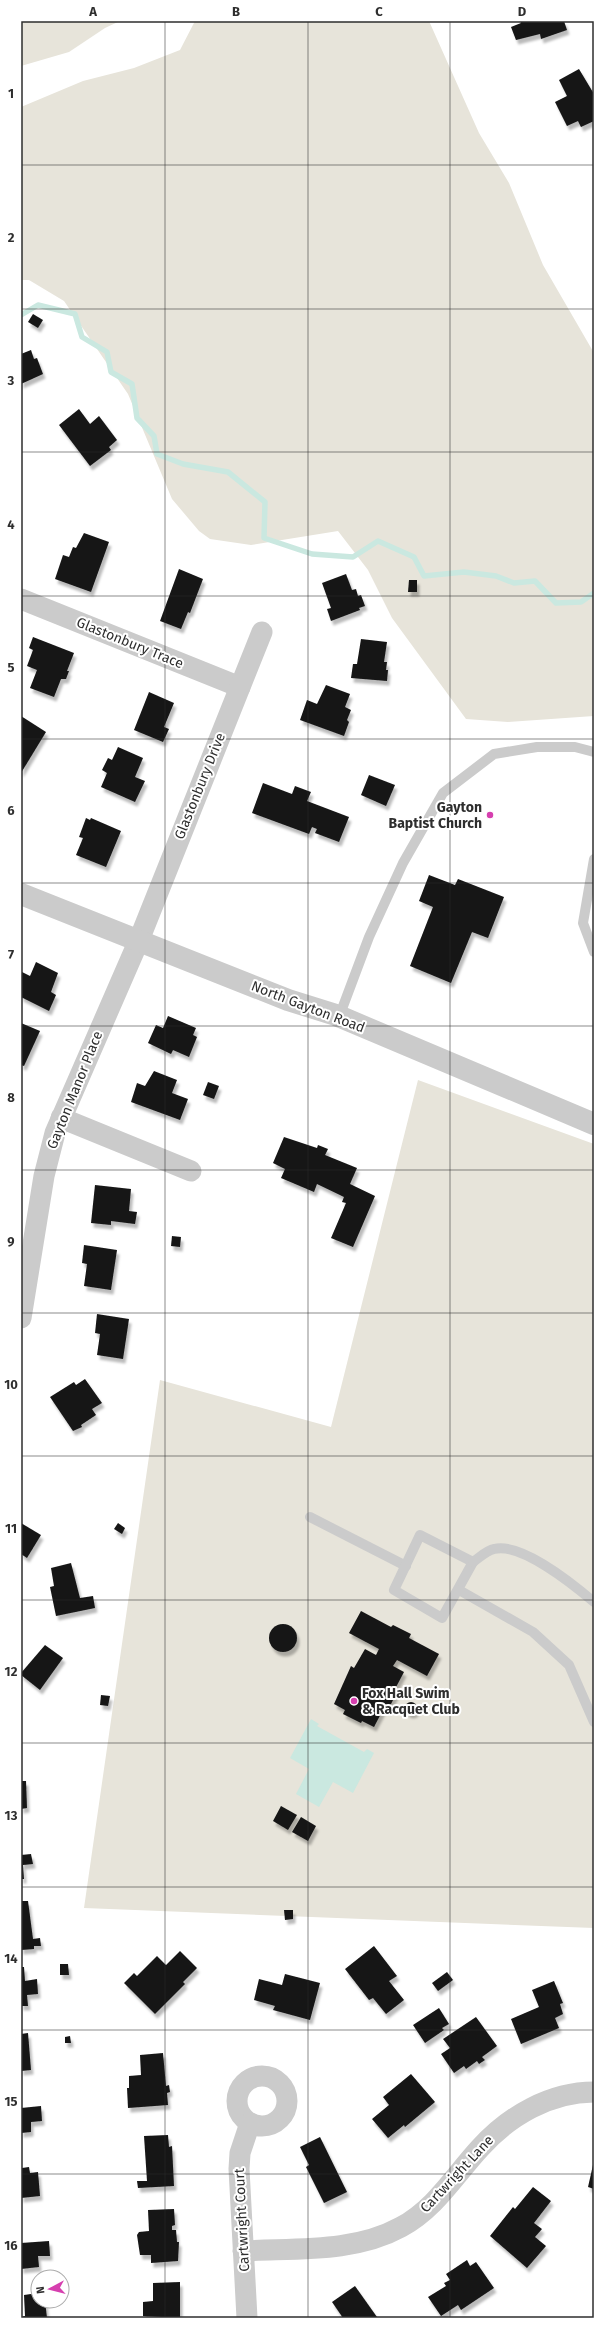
<svg xmlns="http://www.w3.org/2000/svg" width="615" height="2339" font-family="'Fira Sans',sans-serif">
<defs>
<filter id="shadow"><feDropShadow dx="2.5" dy="4.5" stdDeviation="1" flood-color="#0004"/></filter>
</defs>
<rect width="100%" height="100%" fill="#fff"/>
<g fill="#e7e4da">
<polygon points="21,21 120,21 105,28 69,52 21,66"/>
<polygon points="195,21 429,21 479,133 509,183 543,265 594,353 594,716 508,722 466,719 392,618 368,570 338,531 251,545 210,539 199,531 172,499 128,394 64,301 29,280 21,280 21,107 83,81 134,68 180,50"/>
<polygon points="418,1080 594,1144 594,1928 84,1908 160,1380 331,1427"/>
</g>
<polygon fill="#cae8e0" points="311,1719 319,1724 317,1726 364,1752 367,1749 374,1753 353,1793 333,1782 319,1807 296,1794 309,1769 290,1758"/>
<g fill="none" stroke-linecap="round" stroke-linejoin="round">
<polyline stroke="#cae8e0" stroke-width="5.5" points="21,315 38,305 75,314 82,337 107,352 111,372 132,384 137,418 154,436 157,454 183,464 228,472 265,502 264,538 312,554 353,557 378,541 414,557 424,576 464,572 496,576 514,583 535,581 556,603 581,602 594,593"/>
</g>
<g fill="#151515" filter="url(#shadow)">
<polygon points="520,21 564,21 567,30 541,39 540,34 516,40 511,27 521,23"/>
<polygon points="579,69 594,94 594,121 581,127 578,121 567,126 555,102 567,96 559,80"/>
<polygon points="33,314 43,320 38,328 28,322"/>
<polygon points="31,350 34,359 37,358 43,374 21,384 21,354"/>
<polygon points="79,409 90,424 99,416 117,440 109,447 111,450 90,466 59,425"/>
<polygon points="84,533 109,542 91,592 55,579 63,555 69,557 73,547 76,548"/>
<polygon points="179,569 203,579 190,613 188,612 181,629 160,621"/>
<polygon points="346,574 352,590 356,589 358,596 361,595 365,606 359,608 360,610 331,621 327,609 331,608 322,583"/>
<polygon points="409,580 417,580 417,592 408,592"/>
<polygon points="33,637 74,653 67,671 69,671 66,679 61,679 54,697 30,688 37,670 27,666 33,650 29,648"/>
<polygon points="361,639 387,642 384,662 387,662 386,670 388,670 387,681 351,678 353,664 357,664"/>
<polygon points="326,685 350,694 345,707 351,710 347,720 349,722 344,736 300,720 307,700 317,704"/>
<polygon points="149,692 174,703 164,727 169,729 163,742 134,730"/>
<polygon points="21,716 46,732 21,773"/>
<polygon points="118,747 143,758 135,777 145,781 135,802 101,787 107,773 102,770 108,758 112,760"/>
<polygon points="369,775 395,785 386,806 361,795"/>
<polygon points="263,783 292,794 295,786 311,792 307,801 349,817 339,842 315,833 317,829 312,827 309,834 252,813"/>
<polygon points="86,818 90,820 91,818 121,831 106,867 76,855 83,838 79,837"/>
<polygon points="429,875 455,885 458,879 504,897 488,938 472,932 451,983 410,966 433,907 419,901"/>
<polygon points="36,962 58,973 51,992 56,995 49,1011 21,997 21,974 22,972 30,976"/>
<polygon points="168,1016 196,1028 193,1035 197,1037 189,1057 173,1050 171,1054 148,1043 156,1025 163,1028"/>
<polygon points="21,1023 40,1031 24,1066 21,1065"/>
<polygon points="154,1071 177,1080 172,1093 188,1099 180,1120 131,1102 137,1083 145,1086"/>
<polygon points="208,1082 219,1086 214,1099 203,1095"/>
<polygon points="284,1137 317,1148 318,1145 328,1149 325,1155 357,1168 350,1184 375,1196 353,1247 331,1238 346,1203 342,1202 344,1197 317,1184 314,1192 281,1178 285,1169 273,1163"/>
<polygon points="95,1185 131,1189 129,1211 137,1212 135,1224 111,1221 111,1225 91,1223"/>
<polygon points="172,1236 181,1237 180,1247 171,1246"/>
<polygon points="84,1245 117,1250 111,1290 84,1286 87,1264 82,1263"/>
<polygon points="97,1314 129,1319 123,1359 97,1355 100,1334 95,1333"/>
<polygon points="85,1379 102,1403 92,1409 96,1415 81,1425 82,1427 73,1431 50,1397 74,1382 76,1385"/>
<polygon points="21,1523 41,1535 27,1558 21,1554"/>
<polygon points="118,1523 125,1528 122,1534 114,1529"/>
<polygon points="71,1563 80,1598 93,1596 95,1608 56,1616 50,1587 54,1586 51,1568"/>
<polygon points="361,1611 391,1627 393,1625 411,1634 409,1638 439,1654 427,1676 397,1660 393,1666 404,1672 394,1691 397,1692 388,1710 384,1708 374,1727 362,1721 361,1723 343,1714 345,1710 334,1704 351,1666 354,1668 365,1649 376,1655 379,1649 349,1633"/>
<circle cx="283" cy="1638" r="14"/>
<polygon points="45,1645 63,1658 40,1690 21,1675 21,1673"/>
<polygon points="101,1695 110,1696 108,1706 100,1705"/>
<circle cx="411" cy="1708" r="6"/>
<polygon points="21,1781 26,1781 27,1808 21,1809"/>
<polygon points="281,1806 297,1815 288,1830 273,1821"/>
<polygon points="301,1817 316,1826 308,1841 292,1832"/>
<polygon points="31,1854 33,1864 23,1865 24,1879 21,1879 21,1855"/>
<polygon points="21,1901 28,1901 33,1939 40,1938 41,1946 34,1946 34,1949 21,1950"/>
<polygon points="284,1910 293,1910 293,1919 285,1920"/>
<polygon points="374,1946 397,1976 389,1981 404,2000 386,2014 373,1998 369,2000 345,1969"/>
<polygon points="180,1951 197,1968 183,1982 185,1984 155,2014 124,1983 134,1973 137,1976 157,1956 166,1965"/>
<polygon points="60,1964 68,1964 69,1975 60,1975"/>
<polygon points="21,1967 24,1967 25,1981 37,1979 38,1994 27,1995 28,2006 21,2006"/>
<polygon points="447,1972 453,1980 438,1991 432,1983"/>
<polygon points="285,1974 320,1983 310,2020 273,2010 275,2006 254,2000 259,1979 282,1985"/>
<polygon points="554,1981 563,2003 560,2004 563,2014 555,2018 559,2028 521,2044 511,2019 539,2007 532,1990"/>
<polygon points="439,2008 449,2024 442,2028 444,2030 425,2043 413,2025"/>
<polygon points="476,2017 497,2046 482,2057 485,2060 479,2064 477,2061 466,2069 464,2066 454,2073 441,2054 450,2048 443,2039"/>
<polygon points="28,2033 31,2070 21,2071 21,2034"/>
<polygon points="70,2036 71,2043 65,2043 65,2037"/>
<polygon points="163,2053 166,2086 169,2085 170,2092 167,2093 168,2105 128,2108 127,2088 129,2088 129,2076 141,2075 140,2055"/>
<polygon points="411,2074 435,2102 405,2127 404,2125 388,2138 372,2119 389,2105 383,2097"/>
<polygon points="41,2106 42,2121 31,2122 31,2132 21,2133 21,2108"/>
<polygon points="168,2135 169,2147 172,2146 174,2186 138,2188 137,2181 147,2181 144,2136"/>
<polygon points="320,2137 347,2192 324,2203 306,2167 309,2165 300,2147"/>
<polygon points="593,2165 594,2165 594,2189 588,2187"/>
<polygon points="29,2167 30,2173 38,2172 40,2196 21,2198 22,2168"/>
<polygon points="533,2187 551,2201 534,2223 542,2229 535,2237 546,2246 527,2268 490,2236 513,2207 515,2209"/>
<polygon points="174,2209 175,2225 172,2226 172,2230 176,2230 177,2242 179,2242 178,2261 151,2263 151,2255 140,2255 137,2235 139,2232 149,2231 148,2210"/>
<polygon points="49,2241 50,2256 38,2256 39,2267 21,2269 21,2243"/>
<polygon points="467,2260 470,2266 476,2262 494,2288 461,2310 458,2305 441,2316 428,2297 446,2286 444,2283 450,2280 446,2274"/>
<polygon points="180,2282 180,2318 143,2316 143,2302 153,2301 153,2283"/>
<polygon points="355,2286 377,2317 343,2318 332,2302"/>
<polygon points="38,2293 38,2301 45,2301 47,2318 24,2318 23,2316 25,2316 24,2295"/>
</g>
<g fill="none" stroke-linecap="round" stroke-linejoin="round">
<g stroke="#cbcbcb" stroke-width="10">
<polyline points="594,859 583,923 594,952"/>
<polyline points="339,1017 369,937 403,863 443,793 494,754 537,747 575,747 594,752"/>
<polyline points="310,1517 406,1566"/>
<polygon points="420,1535 473,1562 442,1618 394,1590"/>
<path d="M473 1562C479 1558 487 1550 494 1549 521 1542 574 1585 594 1602"/>
<polyline points="459,1590 533,1632 569,1665 594,1722"/>
</g>
<g stroke="#cbcbcb" stroke-width="21">
<polyline points="21,599 240,687"/>
<polyline points="61,1118 191,1171"/>
<polyline points="21,1318 44,1176 55,1133 139,940 262,632"/>
<circle cx="262" cy="2101" r="25"/>
<path d="M243 2251C295 2248 354 2253 401 2227 435 2209 455 2175 480 2148 509 2116 550 2092 594 2092"/>
<polyline points="247,2318 239,2169 240,2153 250,2123"/>
</g>
<polyline stroke="#cbcbcb" stroke-width="22" points="21,894 288,1000 336,1015 594,1124"/>
</g>
<path fill="none" stroke="#2e2e2e" stroke-width="1" stroke-opacity="0.55" d="M165 21V2318M308 21V2318M450 21V2318M21 165H594M21 309H594M21 452H594M21 596H594M21 739H594M21 883H594M21 1026H594M21 1170H594M21 1313H594M21 1456H594M21 1600H594M21 1743H594M21 1887H594M21 2030H594M21 2174H594"/>
<g fill="#d63faf" stroke="#fff" stroke-width="1.5">
<circle cx="490" cy="815" r="4"/>
<circle cx="354" cy="1701" r="4"/>
</g>
<g text-anchor="middle" dominant-baseline="central" stroke-width="4" stroke-linejoin="round" paint-order="stroke">
<g font-size="14" fill="#2e2e2e" stroke="#fff">
<text transform="translate(130 643) rotate(22)">Glastonbury Trace</text>
<text transform="translate(200 786) rotate(-68)">Glastonbury Drive</text>
<text transform="translate(308 1007) rotate(21)">North Gayton Road</text>
<text transform="translate(75 1090) rotate(-68)">Gayton Manor Place</text>
<text transform="translate(457 2174) rotate(-47)">Cartwright Lane</text>
<text transform="translate(242 2220) rotate(-93)">Cartwright Court</text>
</g>
<g font-size="14" font-weight="bold" fill="#2e2e2e" stroke="#fff" text-anchor="end">
<text x="482" y="807">Gayton<tspan x="482" dy="16">Baptist Church</tspan></text>
<text x="362" y="1693" text-anchor="start">Fox Hall Swim<tspan x="362" dy="16">&amp; Racquet Club</tspan></text>
</g>
</g>
<rect width="615" height="2339" fill="none" stroke="#ffffff" stroke-width="44"/>
<g transform="translate(50 2289) rotate(263)"><circle r="19" fill="#ffffff" stroke="#ababab"/>
<path d="M0-3L7 15L0 10L-7 15Z" fill="#d63faf"/>
<text y="-6" font-size="11" font-weight="bold" text-anchor="middle" fill="#2e2e2e">N</text>
</g>
<rect x="22" y="22" width="571" height="2295" fill="none" stroke="#2e2e2e" stroke-width="1.5"/>
<g font-size="13" text-anchor="middle" font-weight="bold" fill="#2e2e2e">
<text x="93" y="16">A</text>
<text x="236" y="16">B</text>
<text x="379" y="16">C</text>
<text x="522" y="16">D</text>
<text x="11" y="98">1</text>
<text x="11" y="242">2</text>
<text x="11" y="385">3</text>
<text x="11" y="529">4</text>
<text x="11" y="672">5</text>
<text x="11" y="815">6</text>
<text x="11" y="959">7</text>
<text x="11" y="1102">8</text>
<text x="11" y="1246">9</text>
<text x="11" y="1389">10</text>
<text x="11" y="1533">11</text>
<text x="11" y="1676">12</text>
<text x="11" y="1820">13</text>
<text x="11" y="1963">14</text>
<text x="11" y="2106">15</text>
<text x="11" y="2250">16</text>
</g>
</svg>
